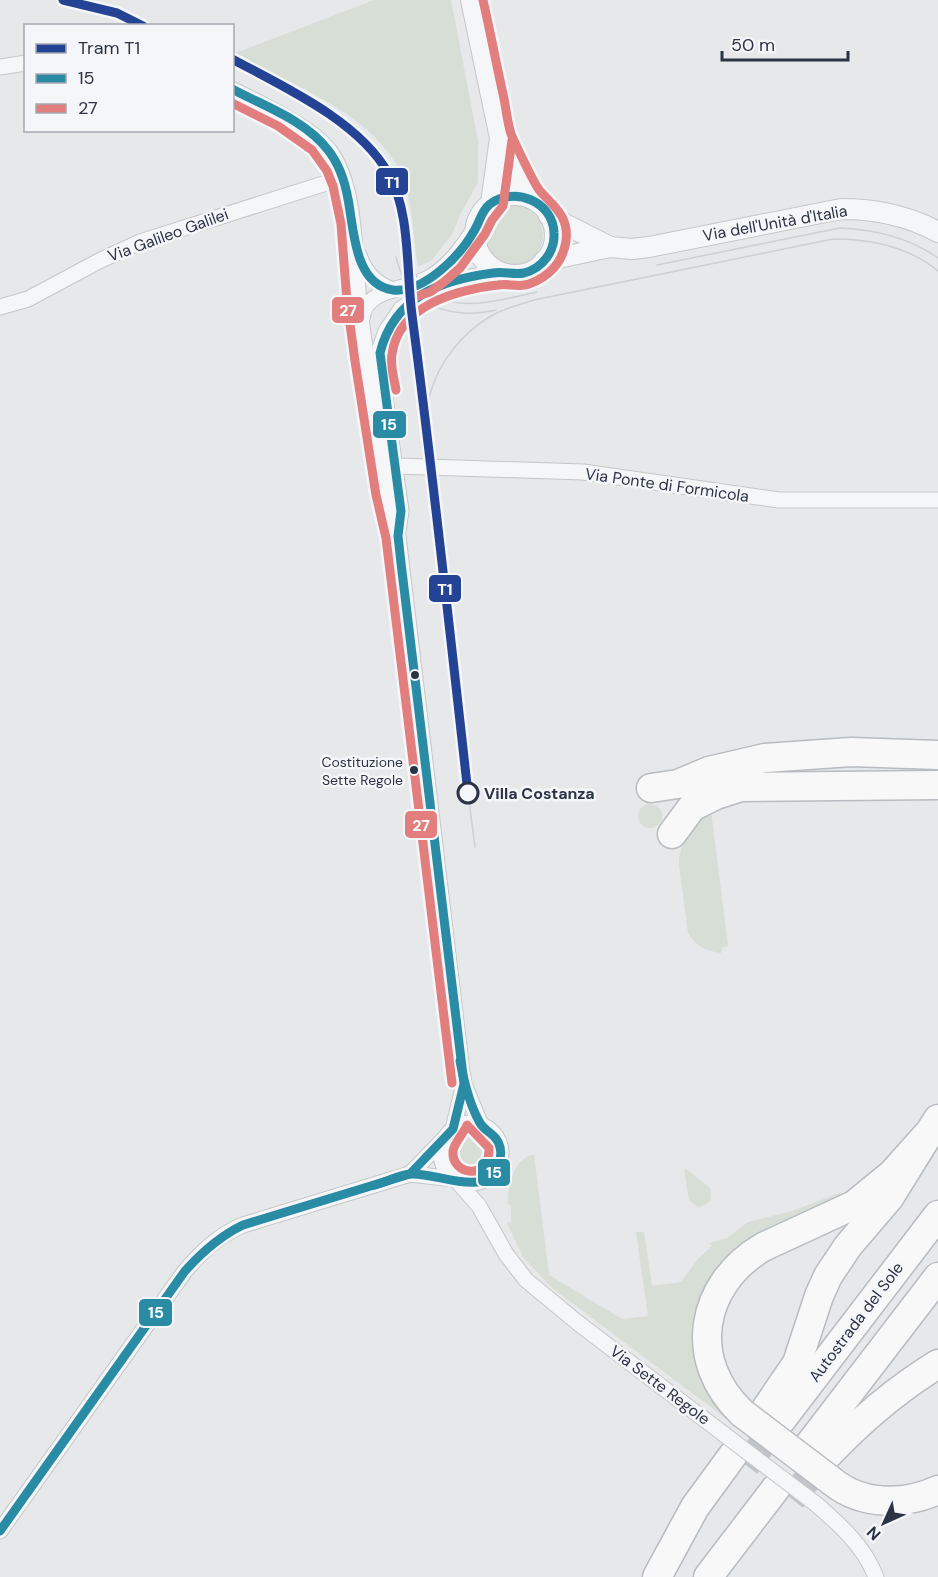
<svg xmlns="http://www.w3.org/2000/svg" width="938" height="1577" font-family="'DM Sans',sans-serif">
<rect width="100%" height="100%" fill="#e6e8ea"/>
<g fill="#d6ded6">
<path d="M374 0H451L478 141V182L461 213 452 234 432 260 418 267C414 240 412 197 401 173 372 112 289 83 233 54Z"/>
<circle cx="513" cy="235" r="30"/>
<circle cx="650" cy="816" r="12"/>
<path d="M711 811 728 946 723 947 721 953C705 951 696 946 688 933L679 866V858L682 847 696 820Z"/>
<circle cx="470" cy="1154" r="20"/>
<path d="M534 1155 549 1275 622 1319 648 1316 636 1232H644L652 1286 681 1282 698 1259 712 1246 710 1243 727 1238 748 1222 792 1211 840 1193H845L844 1196 730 1258 713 1398 732 1423 552 1288 523 1257 507 1223 511 1222V1205L508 1204C507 1187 514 1157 534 1155Z"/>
<polygon points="686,1169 710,1188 711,1200 705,1205 698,1207 689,1200 684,1170"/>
</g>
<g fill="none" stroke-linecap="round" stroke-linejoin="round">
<g stroke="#c1c4c9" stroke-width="28" stroke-dasharray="28 14" stroke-linecap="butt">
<polyline points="746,1465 775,1428"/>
<polyline points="792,1499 821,1462"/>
</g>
<defs>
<g id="minor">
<polyline points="0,67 26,63"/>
<path d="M232 89C260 104 309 125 329 150 357 187 354 256 359 301 363 340 370 379 376 419 382 458 386 498 398 536L462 1072 464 1084 481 1125"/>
<path d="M359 255C365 273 375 283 393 290"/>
<polyline points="0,307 28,299 99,261 140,242 342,178"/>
<path d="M362 319C365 286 410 291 432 276 451 264 463 246 475 228"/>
<polyline points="396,466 583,472 779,500 938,500"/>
<polyline points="398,531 401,511 380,362 380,348 386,331 401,309 428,290 459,279 502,272"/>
<circle cx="471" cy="1153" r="30"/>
<polyline points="453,1129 464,1084"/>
<polyline points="410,1174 444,1139"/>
<polyline points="457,1181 479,1206 506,1254 526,1280 578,1323 725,1435"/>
<path d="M816 1504C840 1525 864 1546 876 1577"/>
<path d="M0 1531 185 1271C202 1251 219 1235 243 1225L410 1174 454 1179"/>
</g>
<g id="tertiary">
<polyline points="471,0 500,138 530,198"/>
<circle cx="515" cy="235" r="40"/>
<polyline points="491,203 500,138"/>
<polyline points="549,216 610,247"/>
<path d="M544 261 610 247 632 249 649 247 841 209C876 209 907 215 938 232"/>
</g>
<g id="motorway">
<polyline points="651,788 678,784 709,771 765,758 851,752 938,755"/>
<polyline points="672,834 692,807 716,795 741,787 938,785"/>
<path d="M742 1413C687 1361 699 1285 763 1247L854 1205 892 1174 926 1136"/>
<polyline points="761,1416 797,1363 819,1296 828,1276 848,1246 889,1198 938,1119"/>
<polyline points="779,1423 938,1215"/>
<polyline points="806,1449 938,1277"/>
<path d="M821 1462C857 1423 894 1391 938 1364"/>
<path d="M833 1482C863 1506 905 1505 938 1490"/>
<polyline points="657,1577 695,1507 733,1455"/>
<polyline points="708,1577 776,1488"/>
</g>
</defs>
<use href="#minor" stroke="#c4c6c8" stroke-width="17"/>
<use href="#tertiary" stroke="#c4c6c8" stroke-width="22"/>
<use href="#motorway" stroke="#b8bbbf" stroke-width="31"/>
<use href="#minor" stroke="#f5f6f7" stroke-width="15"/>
<use href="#tertiary" stroke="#f5f6f7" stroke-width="20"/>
<use href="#motorway" stroke="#f8f8f8" stroke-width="28"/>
<g stroke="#cecfd2" stroke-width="1.5">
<path d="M404 248C426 322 478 305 537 292"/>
<path d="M396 257C407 306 451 320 496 310"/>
<path d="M657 265 840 228C876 230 908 237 938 258"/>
<path d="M427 431C429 419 427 407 430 394 439 362 462 333 491 316 504 308 520 305 534 300L833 239C871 239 908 246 938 271"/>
<polyline points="468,793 475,847"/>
</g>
<defs>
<polyline id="minor-bridge" points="725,1435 816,1504"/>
<polyline id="motorway-bridge" points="742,1413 833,1482"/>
</defs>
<use href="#minor-bridge" stroke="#c4c6c8" stroke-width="17" stroke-linecap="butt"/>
<use href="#motorway-bridge" stroke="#b8bbbf" stroke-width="31" stroke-linecap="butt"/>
<use href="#minor-bridge" stroke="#f5f6f7" stroke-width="15"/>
<use href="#motorway-bridge" stroke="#f8f8f8" stroke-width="28"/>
<defs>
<g id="bus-1">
<path d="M375 1185C386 1182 399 1175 410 1174 436 1172 482 1197 497 1169 500 1161 502 1155 500 1147 497 1134 485 1132 480 1123 469 1104 464 1082 460 1061"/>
<path d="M0 1531 185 1271C202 1252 220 1236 243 1225L410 1174 453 1129 464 1084 401 563 398 536 401 511 380 353C394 297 440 280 493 273 503 271 514 275 524 273 543 268 555 251 554 233 553 201 514 186 490 204 481 211 480 222 474 231 461 255 424 293 393 290 354 285 354 229 348 199 345 182 339 164 328 150 305 120 264 106 232 89"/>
</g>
<g id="bus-2">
<polyline points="232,103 278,126 312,150 327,171 333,186 341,224 347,302 355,361 376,495 386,538 452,1083"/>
<polyline points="409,299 430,292 444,282 460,268 485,234 492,220 503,206 512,140"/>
<path d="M396 390C394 378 390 366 392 354 399 305 456 290 498 285 509 283 519 288 529 284 549 277 563 262 566 241 569 216 554 207 540 191 534 184 515 143 511 134 507 121 506 107 503 94 496 62 490 31 483 0"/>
<path d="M467 1125 489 1148C490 1181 451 1176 453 1151 454 1143 464 1133 467 1125Z"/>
</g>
</defs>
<use href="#bus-1" stroke="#f4f6f9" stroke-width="14"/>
<use href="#bus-2" stroke="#f4f6f9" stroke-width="14"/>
<use href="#bus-1" stroke="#2a8ba5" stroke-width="9"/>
<use href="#bus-2" stroke="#e27e7e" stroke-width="9"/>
<defs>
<g id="tram-1">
<polyline points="63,0 117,13 143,26"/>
<path d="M232 59C284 87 359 121 388 173 411 212 406 271 412 315 433 474 450 634 468 793"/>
</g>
</defs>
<use href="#tram-1" stroke="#f4f6f9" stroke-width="14"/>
<use href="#tram-1" stroke="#254395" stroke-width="9"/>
</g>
<g fill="#2b3445" stroke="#f4f6f9" stroke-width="2">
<circle cx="415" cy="675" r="5"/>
<circle cx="414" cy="770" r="5"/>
</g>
<circle fill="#f4f6f9" stroke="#2b3445" stroke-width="3" cx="468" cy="793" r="10"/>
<g text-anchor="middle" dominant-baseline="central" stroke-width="5" stroke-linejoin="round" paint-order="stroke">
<g font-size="14" fill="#2b3445" stroke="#f4f6f9" text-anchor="end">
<text x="403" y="762">Costituzione<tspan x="403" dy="18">Sette Regole</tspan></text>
</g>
<g font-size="16" fill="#2b3445" stroke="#f4f6f9">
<text transform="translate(775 223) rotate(-10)">Via dell'Unità d'Italia</text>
<text transform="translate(168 235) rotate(-20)">Via Galileo Galilei</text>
<text transform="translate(667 485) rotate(8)">Via Ponte di Formicola</text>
<text transform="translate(856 1322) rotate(-53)">Autostrada del Sole</text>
<text transform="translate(660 1385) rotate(37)">Via Sette Regole</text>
</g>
<g font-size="16" font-weight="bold" fill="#2b3445" stroke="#f4f6f9" text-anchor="start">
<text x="484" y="793">Villa Costanza</text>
</g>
</g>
<g stroke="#f4f6f9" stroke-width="2">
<rect x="375" y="167" width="34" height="29" rx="6" fill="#254395"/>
<rect x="331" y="296" width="34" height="28" rx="6" fill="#e27e7e"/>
<rect x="372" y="410" width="35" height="29" rx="6" fill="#2a8ba5"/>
<rect x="428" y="574" width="34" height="29" rx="6" fill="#254395"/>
<rect x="404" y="810" width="34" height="29" rx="6" fill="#e27e7e"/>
<rect x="477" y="1158" width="34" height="29" rx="6" fill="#2a8ba5"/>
<rect x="138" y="1298" width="35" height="29" rx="6" fill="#2a8ba5"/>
</g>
<g font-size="16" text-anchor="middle" font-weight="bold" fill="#fff">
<text x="392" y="188">T1</text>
<text x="348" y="316">27</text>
<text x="389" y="430">15</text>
<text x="445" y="595">T1</text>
<text x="421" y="831">27</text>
<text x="494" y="1178">15</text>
<text x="156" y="1318">15</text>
</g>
<rect x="24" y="24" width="210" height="108" fill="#f4f6f9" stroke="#a4a8b1" stroke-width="1.5"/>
<rect x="36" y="44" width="30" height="9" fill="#254395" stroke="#a4a8b1" stroke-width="1.5"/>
<text x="78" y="54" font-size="18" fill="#2b3445">Tram T1</text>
<rect x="36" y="74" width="30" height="9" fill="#2a8ba5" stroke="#a4a8b1" stroke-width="1.5"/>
<text x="78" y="84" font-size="18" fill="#2b3445">15</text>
<rect x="36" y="104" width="30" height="9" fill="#e27e7e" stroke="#a4a8b1" stroke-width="1.5"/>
<text x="78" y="114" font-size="18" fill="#2b3445">27</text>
<g transform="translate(884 1523) rotate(225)" stroke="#f4f6f9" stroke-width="4.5" paint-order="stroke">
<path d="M0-4.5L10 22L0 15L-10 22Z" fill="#2b3445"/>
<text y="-9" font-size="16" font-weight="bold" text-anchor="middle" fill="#2b3445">N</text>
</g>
<path d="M722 51v9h126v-9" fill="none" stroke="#2b3445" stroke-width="3"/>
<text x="731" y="51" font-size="18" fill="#2b3445" stroke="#f4f6f9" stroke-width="4.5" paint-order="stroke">50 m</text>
</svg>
